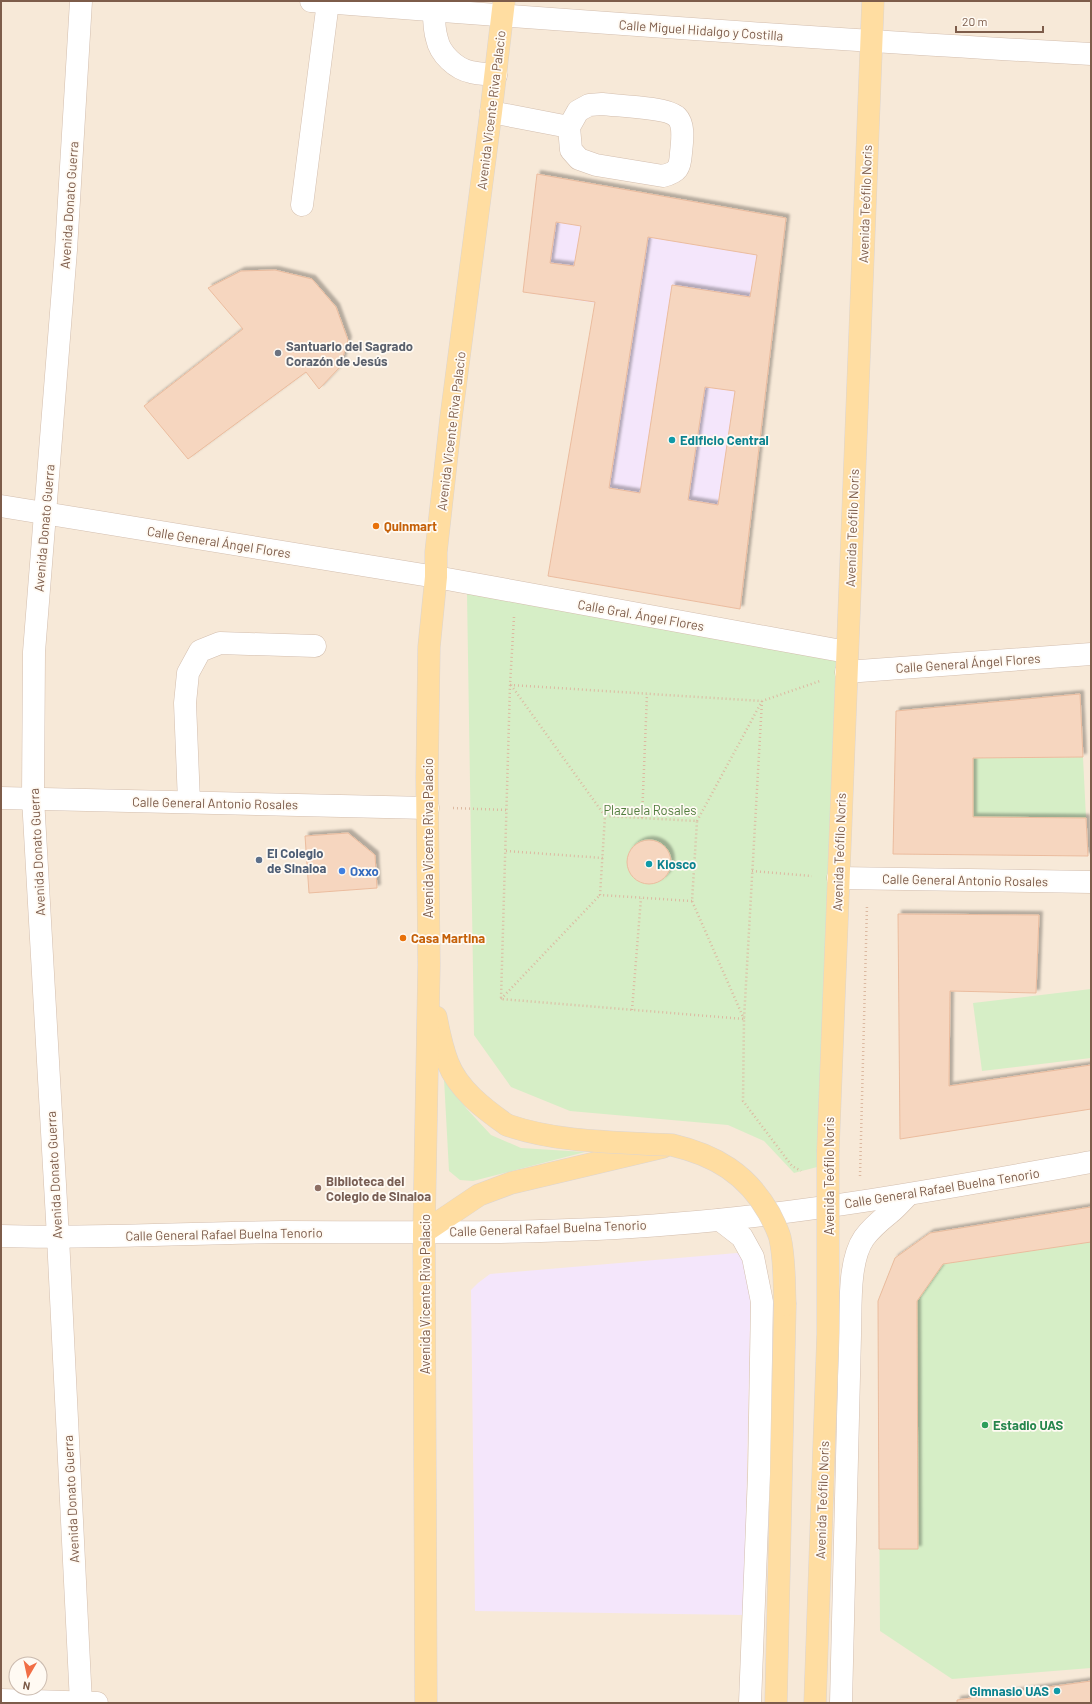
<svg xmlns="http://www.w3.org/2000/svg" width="1092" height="1704" font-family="Barlow,sans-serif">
<defs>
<filter id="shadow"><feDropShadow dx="3.5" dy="-3.5" stdDeviation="1" flood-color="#0004"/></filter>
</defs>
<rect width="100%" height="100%" fill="#fef7ea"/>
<path fill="#f7e9d8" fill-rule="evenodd" d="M1 1H1091V1703H1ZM16 1664H40V1688H16Z"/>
<g fill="#f4e6fb">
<polygon points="537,174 786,218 740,609 548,576 595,303 523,292"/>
<polygon points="737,1253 743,1258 751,1276 744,1615 475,1611 471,1290 478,1283 490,1274"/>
</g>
<g fill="#d6eec6">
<polygon points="467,594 836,659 817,1167 794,1173 764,1141 728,1125 570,1111 511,1087 474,1035"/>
<polygon points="1083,757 1086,818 973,817 973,758"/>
<polygon points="1091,989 1091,1058 982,1071 973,1003"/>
<polygon points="444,1079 466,1108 491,1135 521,1148 585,1152 473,1181 460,1180 449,1171"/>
<polygon points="1091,1207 1091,1668 952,1679 880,1631 878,1301 895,1258 930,1233"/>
</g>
<g fill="#f6d6bf" stroke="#ebbc9e" fill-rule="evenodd" filter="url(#shadow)">
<path d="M537 174 786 218 740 609 548 576 595 302 523 292ZM556 222 581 226 574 266 550 263ZM648 237 757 255 750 297 672 285 640 493 609 488ZM705 387 735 391 718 505 688 500Z"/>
<polygon points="275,270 312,279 336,307 348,340 340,367 319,389 306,372 188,459 144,406 243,329 208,288 241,271"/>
<polygon points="1080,694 1083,757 973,758 973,817 1086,818 1088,856 893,854 896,711"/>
<polygon points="348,833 375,855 377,888 309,893 305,836"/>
<circle cx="649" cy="862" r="22"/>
<polygon points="898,914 1039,915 1036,993 950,991 949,1086 1091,1065 1091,1109 900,1139"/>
<polygon points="1091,1207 1091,1242 943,1264 917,1301 918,1549 879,1549 878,1301 895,1258 930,1233"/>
<polygon points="1091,1681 1091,1703 957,1703 957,1700"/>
</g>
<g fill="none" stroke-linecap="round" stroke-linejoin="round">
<defs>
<g id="minor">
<path d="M311 1C571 21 831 40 1091 54"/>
<path d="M434 11C434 21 434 30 437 39 440 54 456 69 471 72 479 74 488 74 496 75"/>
<path d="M602 104C617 106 667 107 677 117 685 125 682 142 681 153 680 168 678 172 663 176L596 165 579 159 571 150 569 127 578 111 589 105Z"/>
<polyline points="491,112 569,127"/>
<polyline points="302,205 328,2"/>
<polyline points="1,506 436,577 847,652"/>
<polyline points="846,672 1091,654"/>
<polyline points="1,798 428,808"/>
<polyline points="189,802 185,703 188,673 200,651 220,643 315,646"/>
<polyline points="838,878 1091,882"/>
<polyline points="720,1220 742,1237 753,1257 762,1302 759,1474 750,1703"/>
<path d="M1 1236C95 1239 188 1233 282 1232 411 1232 543 1235 672 1224 813 1213 952 1187 1091 1162"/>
<polyline points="1,1700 97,1703"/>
<polyline points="81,1703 58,1237 33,798 34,652 66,250 81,1"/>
<path d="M841 1703 850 1335C851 1307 848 1261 864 1238 872 1227 881 1220 891 1212 897 1207 903 1200 908 1195"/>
</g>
<g id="major">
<path d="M436 1017C439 1033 442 1048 448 1063 458 1089 484 1109 507 1125"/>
<polyline points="828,1150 873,1"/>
<polyline points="424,1232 479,1195 511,1183 663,1147"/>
<polyline points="426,1703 424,1232 429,965 427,778 429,647 436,577 436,552 451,418 491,112 504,1"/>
<polyline points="776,1703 785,1305"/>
</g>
</defs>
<use href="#minor" stroke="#d3beae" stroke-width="23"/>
<use href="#major" stroke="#ddd5d0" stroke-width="23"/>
<g stroke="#dcb9a1" stroke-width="2.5" stroke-dasharray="1 3" stroke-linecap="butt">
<polyline points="514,617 510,685 501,999 744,1019"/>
<polyline points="510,685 762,701 820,681"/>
<polyline points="511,685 605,816"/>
<polyline points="762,701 744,1019 743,1101 792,1166 801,1171"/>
<polyline points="453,808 507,810"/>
<polyline points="642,818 647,694"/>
<polyline points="697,821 761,703"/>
<polyline points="506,851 603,858"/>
<polyline points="752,871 812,876"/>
<polyline points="692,901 600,895 605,816 697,821 692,901 744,1019"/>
<polyline points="501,999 600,895"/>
<polyline points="632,1010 641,898"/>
<polyline points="860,1176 867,905"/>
</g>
<use href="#minor" stroke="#fff" stroke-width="22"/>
<use href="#major" stroke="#ffdda1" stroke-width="22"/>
<defs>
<g id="major-bridge">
<path d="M507 1125C559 1143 617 1142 672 1145 715 1155 747 1174 769 1213 773 1221 778 1230 780 1238 785 1260 784 1283 785 1305"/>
<polyline points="815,1703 828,1334 828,1150"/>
</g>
</defs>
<use href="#major-bridge" stroke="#ddd5d0" stroke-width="23" stroke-linecap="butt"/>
<use href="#major-bridge" stroke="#ffdda1" stroke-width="22"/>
</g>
<circle fill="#6b7280" stroke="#fffaf3" stroke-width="1.5" cx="278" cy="353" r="4"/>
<g fill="#0f9aa8" stroke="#fffaf3" stroke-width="1.5">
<circle cx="672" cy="440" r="4"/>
<circle cx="649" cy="864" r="4"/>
<circle cx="1057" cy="1691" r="4"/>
</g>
<g fill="#e8710a" stroke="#fffaf3" stroke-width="1.5">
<circle cx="376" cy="526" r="4"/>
<circle cx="403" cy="938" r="4"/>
</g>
<circle fill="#5c6f8a" stroke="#fffaf3" stroke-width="1.5" cx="259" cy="860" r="4"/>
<circle fill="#3f7fe0" stroke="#fffaf3" stroke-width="1.5" cx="342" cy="871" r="4"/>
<circle fill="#8d6e63" stroke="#fffaf3" stroke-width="1.5" cx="318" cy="1188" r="4"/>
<circle fill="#2e9e5b" stroke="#fffaf3" stroke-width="1.5" cx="985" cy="1425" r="4"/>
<g text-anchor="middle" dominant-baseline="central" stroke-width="3.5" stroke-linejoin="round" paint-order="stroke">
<g font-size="13" fill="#7d5c4a" stroke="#fffaf3">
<text transform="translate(701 30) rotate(4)">Calle Miguel Hidalgo y Costilla</text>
<text transform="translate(491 110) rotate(-83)">Avenida Vicente Riva Palacio</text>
<text transform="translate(865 204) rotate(-88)">Avenida Teófilo Noris</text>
<text transform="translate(69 205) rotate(-86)">Avenida Donato Guerra</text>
<text transform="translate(451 431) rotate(-83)">Avenida Vicente Riva Palacio</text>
<text transform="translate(44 528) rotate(-85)">Avenida Donato Guerra</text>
<text transform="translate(852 528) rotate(-88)">Avenida Teófilo Noris</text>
<text transform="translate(219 542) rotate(9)">Calle General Ángel Flores</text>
<text transform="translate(641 615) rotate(10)">Calle Gral. Ángel Flores</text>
<text transform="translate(968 663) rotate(-4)">Calle General Ángel Flores</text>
<text transform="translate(215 803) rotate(1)">Calle General Antonio Rosales</text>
<text transform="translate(428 838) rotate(-90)">Avenida Vicente Riva Palacio</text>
<text transform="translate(37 852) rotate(-93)">Avenida Donato Guerra</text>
<text transform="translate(839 852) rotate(-88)">Avenida Teófilo Noris</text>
<text transform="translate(965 880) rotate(1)">Calle General Antonio Rosales</text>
<text transform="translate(54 1175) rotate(-93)">Avenida Donato Guerra</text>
<text transform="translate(829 1176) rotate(-90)">Avenida Teófilo Noris</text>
<text transform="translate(942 1188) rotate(-9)">Calle General Rafael Buelna Tenorio</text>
<text transform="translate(548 1228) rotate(-2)">Calle General Rafael Buelna Tenorio</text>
<text transform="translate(224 1234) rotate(-1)">Calle General Rafael Buelna Tenorio</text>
<text transform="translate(425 1294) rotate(-90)">Avenida Vicente Riva Palacio</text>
<text transform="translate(71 1499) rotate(-93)">Avenida Donato Guerra</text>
<text transform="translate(822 1500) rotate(-88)">Avenida Teófilo Noris</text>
</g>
<g font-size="13" font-weight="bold" fill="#5b616d" stroke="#fffaf3" text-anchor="start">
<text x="286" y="346">Santuario del Sagrado<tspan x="286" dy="15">Corazón de Jesús</tspan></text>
</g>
<g font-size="13" font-weight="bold" fill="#0d838f" stroke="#fffaf3" text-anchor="start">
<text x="680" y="440">Edificio Central</text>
<text x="657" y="864">Kiosco</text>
<text x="1049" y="1691" text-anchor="end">Gimnasio UAS</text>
</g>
<g font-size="13" font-weight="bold" fill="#c56008" stroke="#fffaf3" text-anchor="start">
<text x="384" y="526">Quinmart</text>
<text x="411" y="938">Casa Martina</text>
</g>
<g font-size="13" fill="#507d3d" stroke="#fffaf3">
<text x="650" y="810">Plazuela Rosales</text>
</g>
<g font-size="13" font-weight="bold" fill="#4e5e75" stroke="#fffaf3" text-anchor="start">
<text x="267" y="853">El Colegio<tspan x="267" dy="15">de Sinaloa</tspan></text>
</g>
<g font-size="13" font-weight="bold" fill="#366cbe" stroke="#fffaf3" text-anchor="start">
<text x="350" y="871">Oxxo</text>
</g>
<g font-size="13" font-weight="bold" fill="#785e54" stroke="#fffaf3" text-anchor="start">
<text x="326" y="1181">Biblioteca del<tspan x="326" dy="15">Colegio de Sinaloa</tspan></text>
</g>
<g font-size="13" font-weight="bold" fill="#27864d" stroke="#fffaf3" text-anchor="start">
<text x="993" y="1425">Estadio UAS</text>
</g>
</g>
<rect width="1092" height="1704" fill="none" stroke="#7d5c4a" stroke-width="4"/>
<g transform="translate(28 1676) rotate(189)"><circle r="19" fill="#fffaf3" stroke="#cbbbaf"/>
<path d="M0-3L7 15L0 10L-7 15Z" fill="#f16e46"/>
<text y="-6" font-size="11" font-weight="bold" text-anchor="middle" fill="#7d5c4a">N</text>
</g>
<path d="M956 26v6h87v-6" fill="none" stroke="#7d5c4a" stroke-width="2"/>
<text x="962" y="26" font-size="12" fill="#7d5c4a" stroke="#fffaf3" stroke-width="3" paint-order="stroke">20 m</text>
</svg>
